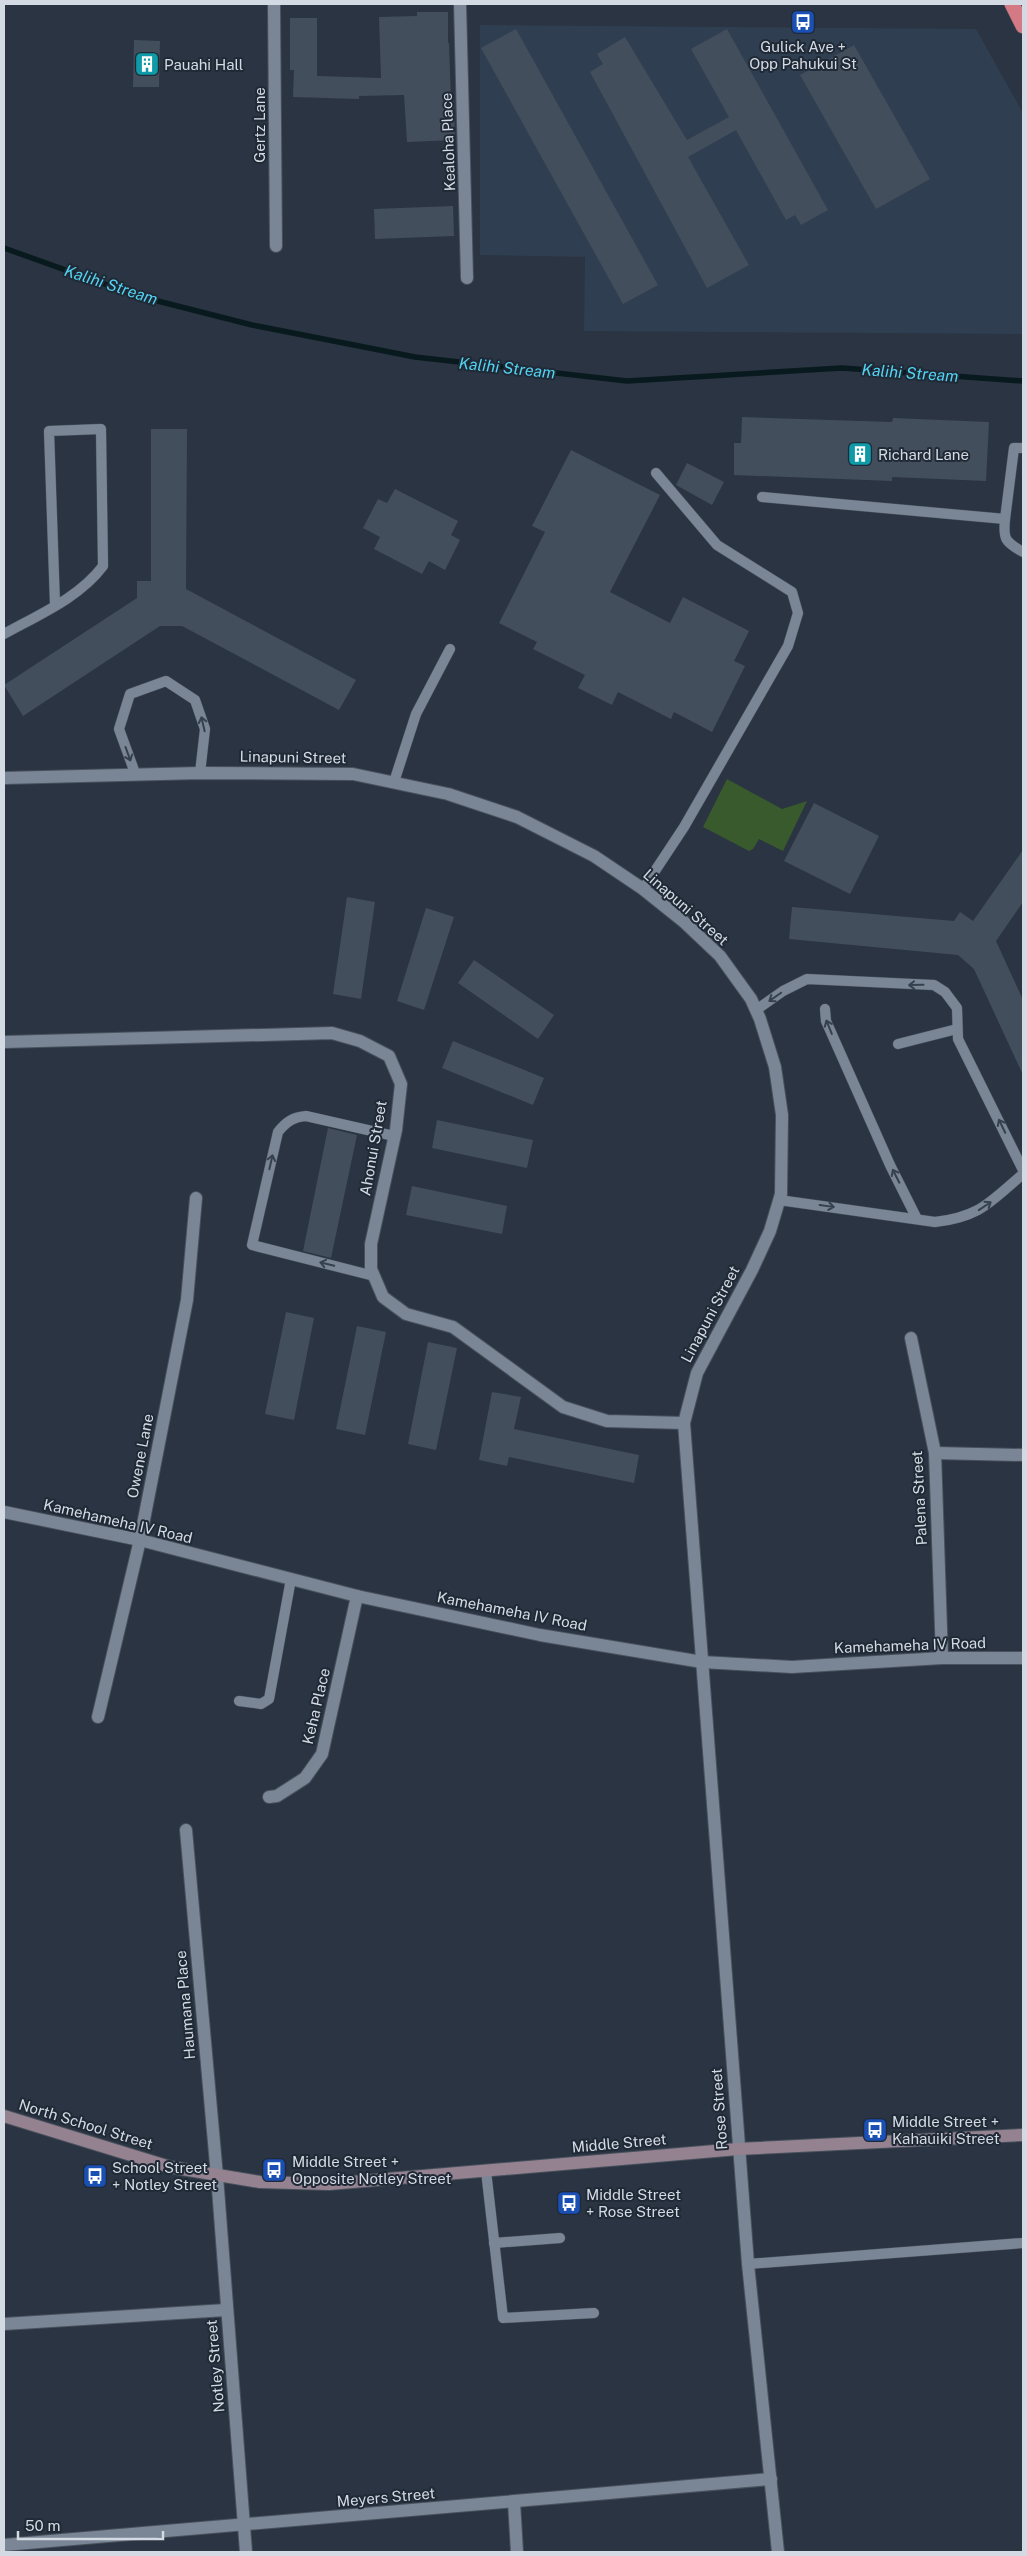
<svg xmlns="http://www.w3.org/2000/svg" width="1027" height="2556" font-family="'Public Sans',sans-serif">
<rect width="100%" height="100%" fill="#2a3442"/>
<polygon fill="#2f3e50" points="480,25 976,29 1023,113 1023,334 584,331 585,257 480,255"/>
<polygon fill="#385a2d" points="727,779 782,809 807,801 783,851 759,839 753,849 749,851 703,827"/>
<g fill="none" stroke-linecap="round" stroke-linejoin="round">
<polyline stroke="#091a1e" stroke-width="5.5" points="4,248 138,296 252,325 415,357 627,381 842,368 1023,381"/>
</g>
<g fill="#434e5c">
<polygon points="417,12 448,12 448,43 449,43 451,101 454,101 455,140 407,142 404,95 359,96 359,99 293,97 294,70 290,70 290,18 317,18 317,76 381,78 379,17 417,16"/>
<polygon points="516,29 658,285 623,304 481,48"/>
<polygon points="727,29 828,210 801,225 795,215 786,220 736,130 688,157 749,265 707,288 590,72 603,64 597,54 625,37 687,140 729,117 691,49"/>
<polygon points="134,40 160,41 159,87 133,87"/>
<polygon points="854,45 930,179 876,209 800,75"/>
<polygon points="453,206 454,236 375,239 374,209"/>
<polygon points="742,417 892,422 893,418 989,422 986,481 892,477 892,481 734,475 734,443 741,443"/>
<polygon points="151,429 187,429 186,589 356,680 339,710 182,626 160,626 23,716 4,685 137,598 137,581 151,581"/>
<polygon points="571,450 660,495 610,592 670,623 683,597 749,631 734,661 745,666 712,732 674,712 671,719 618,692 612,705 578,688 585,675 533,649 537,642 499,623 545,532 532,526"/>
<polygon points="687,463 724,482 712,505 676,485"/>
<polygon points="395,489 458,521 451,535 460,540 445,570 429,561 422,574 374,549 380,537 363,528 378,499 387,503"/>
<polygon points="814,803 879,836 850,894 784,861"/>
<polygon points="1023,850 1023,902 996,941 1023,1000 1023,1075 974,969 958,955 789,939 792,907 954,921 960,912 973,921"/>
<polygon points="347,897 375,902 361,999 333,994"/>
<polygon points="426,908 454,917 424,1010 397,1001"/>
<polygon points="474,960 554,1015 538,1039 458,983"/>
<polygon points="453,1041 544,1078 533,1105 442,1068"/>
<polygon points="437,1120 533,1140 527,1168 432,1148"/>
<polygon points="328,1128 357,1135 331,1258 303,1251"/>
<polygon points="412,1186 507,1206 502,1234 406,1215"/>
<polygon points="286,1312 314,1318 294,1420 265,1414"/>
<polygon points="357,1326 386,1332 365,1435 336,1429"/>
<polygon points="428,1342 457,1348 436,1450 408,1444"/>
<polygon points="492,1392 521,1397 514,1429 639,1455 634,1483 509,1457 507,1466 479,1460"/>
</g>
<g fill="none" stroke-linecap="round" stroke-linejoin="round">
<defs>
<g id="service">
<polyline points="762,497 1005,519 1014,448 1023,448"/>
<path d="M1005 519C1003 539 1005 542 1023 552"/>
<path d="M4 634C38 615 79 598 103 566L101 429 49 431 55 604"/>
<polyline points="135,773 119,729 130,694 166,681 195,700 205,729 200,773"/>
<polyline points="394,782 416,714 450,649"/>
<polyline points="643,889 684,827 788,646 798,613 792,592 717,545 656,473"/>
<polyline points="825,1009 826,1021 890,1165 917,1219"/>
<polyline points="756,1010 783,991 807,979 934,985 945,992 957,1008 958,1039 1023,1170"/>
<polyline points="898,1044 957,1029"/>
<path d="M779 1200 935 1222C980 1217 990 1202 1023 1174"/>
<path d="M374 1276 252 1245 278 1132C286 1122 293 1117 306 1116L394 1136"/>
<polyline points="239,1701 261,1704 269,1699 291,1579"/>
<polyline points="486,2171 503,2318 594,2313"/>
<polyline points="494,2243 560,2238"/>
<polyline points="748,2264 1023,2243"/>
</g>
<g id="minor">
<polyline points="274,4 276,246"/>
<polyline points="460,4 467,278"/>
<polyline points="4,778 200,773 353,774 448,794 517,817 594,856 643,889 683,921 720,956 751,999 760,1019 775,1067 782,1115 781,1194 770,1231 752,1270 697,1373 684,1423 748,2264 778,2552"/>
<polyline points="4,1042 332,1033 360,1041 389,1056 401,1084 396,1130 371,1244 371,1269 383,1297 406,1314 453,1327 563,1407 607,1421 684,1423"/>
<polyline points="911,1338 935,1453 942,1658"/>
<polyline points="935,1453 1023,1455"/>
<polyline points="98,1717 140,1540 187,1300 196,1198"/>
<polyline points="269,1797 277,1796 305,1778 322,1754 357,1596"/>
<polyline points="186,1830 217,2176 246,2552"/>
<polyline points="4,2324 226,2310"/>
<polyline points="514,2502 517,2552"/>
<polyline points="4,2545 771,2479"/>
</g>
<polyline id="tertiary" points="4,1512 140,1540 357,1596 540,1635 702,1662 792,1667 942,1658 1023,1658"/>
<polyline id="secondary" points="4,2116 170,2167 260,2182 329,2184 738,2149 1023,2135"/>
<polyline id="motorway" points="1012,4 1023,26"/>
</defs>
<use href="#service" stroke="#48515c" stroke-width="11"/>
<use href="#minor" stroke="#48515c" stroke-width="14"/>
<use href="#tertiary" stroke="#48515c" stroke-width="14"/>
<use href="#secondary" stroke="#48515c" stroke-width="14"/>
<use href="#motorway" stroke="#48515c" stroke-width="16"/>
<use href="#service" stroke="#7a8696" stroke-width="10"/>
<use href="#minor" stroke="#7a8696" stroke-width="12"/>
<use href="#tertiary" stroke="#7a8696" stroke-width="12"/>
<use href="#secondary" stroke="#958291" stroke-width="12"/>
<use href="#motorway" stroke="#d37a84" stroke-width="15"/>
</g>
<defs><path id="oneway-shaft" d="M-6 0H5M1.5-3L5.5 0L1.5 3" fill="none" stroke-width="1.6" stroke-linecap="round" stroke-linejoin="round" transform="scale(1.25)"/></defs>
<g stroke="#36414f">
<use href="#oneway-shaft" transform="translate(203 724) rotate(-103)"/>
<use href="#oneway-shaft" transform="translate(128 754) rotate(70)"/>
<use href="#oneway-shaft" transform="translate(916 985) rotate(179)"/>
<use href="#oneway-shaft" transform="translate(775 997) rotate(145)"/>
<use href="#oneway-shaft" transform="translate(829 1027) rotate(-112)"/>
<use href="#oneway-shaft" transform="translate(1002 1126) rotate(-116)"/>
<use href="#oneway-shaft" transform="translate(271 1162) rotate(-77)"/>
<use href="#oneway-shaft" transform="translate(896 1176) rotate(-117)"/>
<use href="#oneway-shaft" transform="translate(827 1206) rotate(8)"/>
<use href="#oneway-shaft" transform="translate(985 1206) rotate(-34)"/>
<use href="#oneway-shaft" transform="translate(327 1264) rotate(-166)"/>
</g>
<defs>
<symbol id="bus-square" viewBox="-11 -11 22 22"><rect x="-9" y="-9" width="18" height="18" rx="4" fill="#1a4fb4" stroke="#202a37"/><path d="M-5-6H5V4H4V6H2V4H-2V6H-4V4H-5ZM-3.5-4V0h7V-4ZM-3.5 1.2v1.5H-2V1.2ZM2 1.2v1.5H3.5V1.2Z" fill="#fff"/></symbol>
<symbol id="building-square" viewBox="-11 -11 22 22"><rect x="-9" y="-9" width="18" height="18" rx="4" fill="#0f9aa8" stroke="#202a37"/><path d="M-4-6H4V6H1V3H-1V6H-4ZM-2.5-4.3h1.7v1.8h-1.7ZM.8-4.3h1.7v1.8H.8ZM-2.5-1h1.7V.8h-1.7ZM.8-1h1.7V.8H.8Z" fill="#fff"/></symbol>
</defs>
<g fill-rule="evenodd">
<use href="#bus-square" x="789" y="8" width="28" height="28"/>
<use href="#building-square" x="133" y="50" width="28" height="28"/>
<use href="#building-square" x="846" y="440" width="28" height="28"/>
<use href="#bus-square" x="861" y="2116" width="28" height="28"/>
<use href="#bus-square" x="260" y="2156" width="28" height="28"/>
<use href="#bus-square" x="81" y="2162" width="28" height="28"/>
<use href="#bus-square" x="555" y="2189" width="28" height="28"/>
</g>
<g text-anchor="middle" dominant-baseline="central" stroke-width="4" stroke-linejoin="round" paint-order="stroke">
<g font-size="15" fill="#d4dae3" stroke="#202a37" text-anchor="start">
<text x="803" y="46" text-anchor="middle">Gulick Ave +<tspan x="803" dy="17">Opp Pahukui St</tspan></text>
<text x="164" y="64">Pauahi Hall</text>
<text x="878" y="454">Richard Lane</text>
<text x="892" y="2121">Middle Street +<tspan x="892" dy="17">Kahauiki Street</tspan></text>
<text x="292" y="2161">Middle Street +<tspan x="292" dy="17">Opposite Notley Street</tspan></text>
<text x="112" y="2167">School Street<tspan x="112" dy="17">+ Notley Street</tspan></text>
<text x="586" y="2194">Middle Street<tspan x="586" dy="17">+ Rose Street</tspan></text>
</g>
<g font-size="15" fill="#d4dae3" stroke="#202a37">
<text transform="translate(259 125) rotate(-90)">Gertz Lane</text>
<text transform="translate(448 142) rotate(-92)">Kealoha Place</text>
<text transform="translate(293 757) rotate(1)">Linapuni Street</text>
<text transform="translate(686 907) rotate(41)">Linapuni Street</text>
<text transform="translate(373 1148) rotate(-80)">Ahonui Street</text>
<text transform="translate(710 1314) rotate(-62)">Linapuni Street</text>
<text transform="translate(140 1456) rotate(-79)">Owene Lane</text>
<text transform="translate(919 1498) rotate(-93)">Palena Street</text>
<text transform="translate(118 1521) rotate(13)">Kamehameha IV Road</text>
<text transform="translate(512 1611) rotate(11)">Kamehameha IV Road</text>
<text transform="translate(910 1645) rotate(-2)">Kamehameha IV Road</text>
<text transform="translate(316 1706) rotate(-77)">Keha Place</text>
<text transform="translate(185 2005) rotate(-95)">Haumana Place</text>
<text transform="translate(719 2109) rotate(-94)">Rose Street</text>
<text transform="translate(86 2124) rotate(17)">North School Street</text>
<text transform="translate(619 2143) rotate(-5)">Middle Street</text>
<text transform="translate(215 2366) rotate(-95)">Notley Street</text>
<text transform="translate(386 2497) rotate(-5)">Meyers Street</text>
</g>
<g font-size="16" font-style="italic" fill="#53d3f2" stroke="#202a37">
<text transform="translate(111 285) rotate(18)">Kalihi Stream</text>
<text transform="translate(507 368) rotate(6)">Kalihi Stream</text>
<text transform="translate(910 373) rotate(4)">Kalihi Stream</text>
</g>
</g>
<rect width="1027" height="2556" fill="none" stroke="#d4dae3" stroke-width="10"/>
<path d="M18 2531v8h145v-8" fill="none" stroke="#d4dae3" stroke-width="2.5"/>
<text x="25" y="2531" font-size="15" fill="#d4dae3" stroke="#202a37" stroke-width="4" paint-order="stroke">50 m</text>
</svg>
